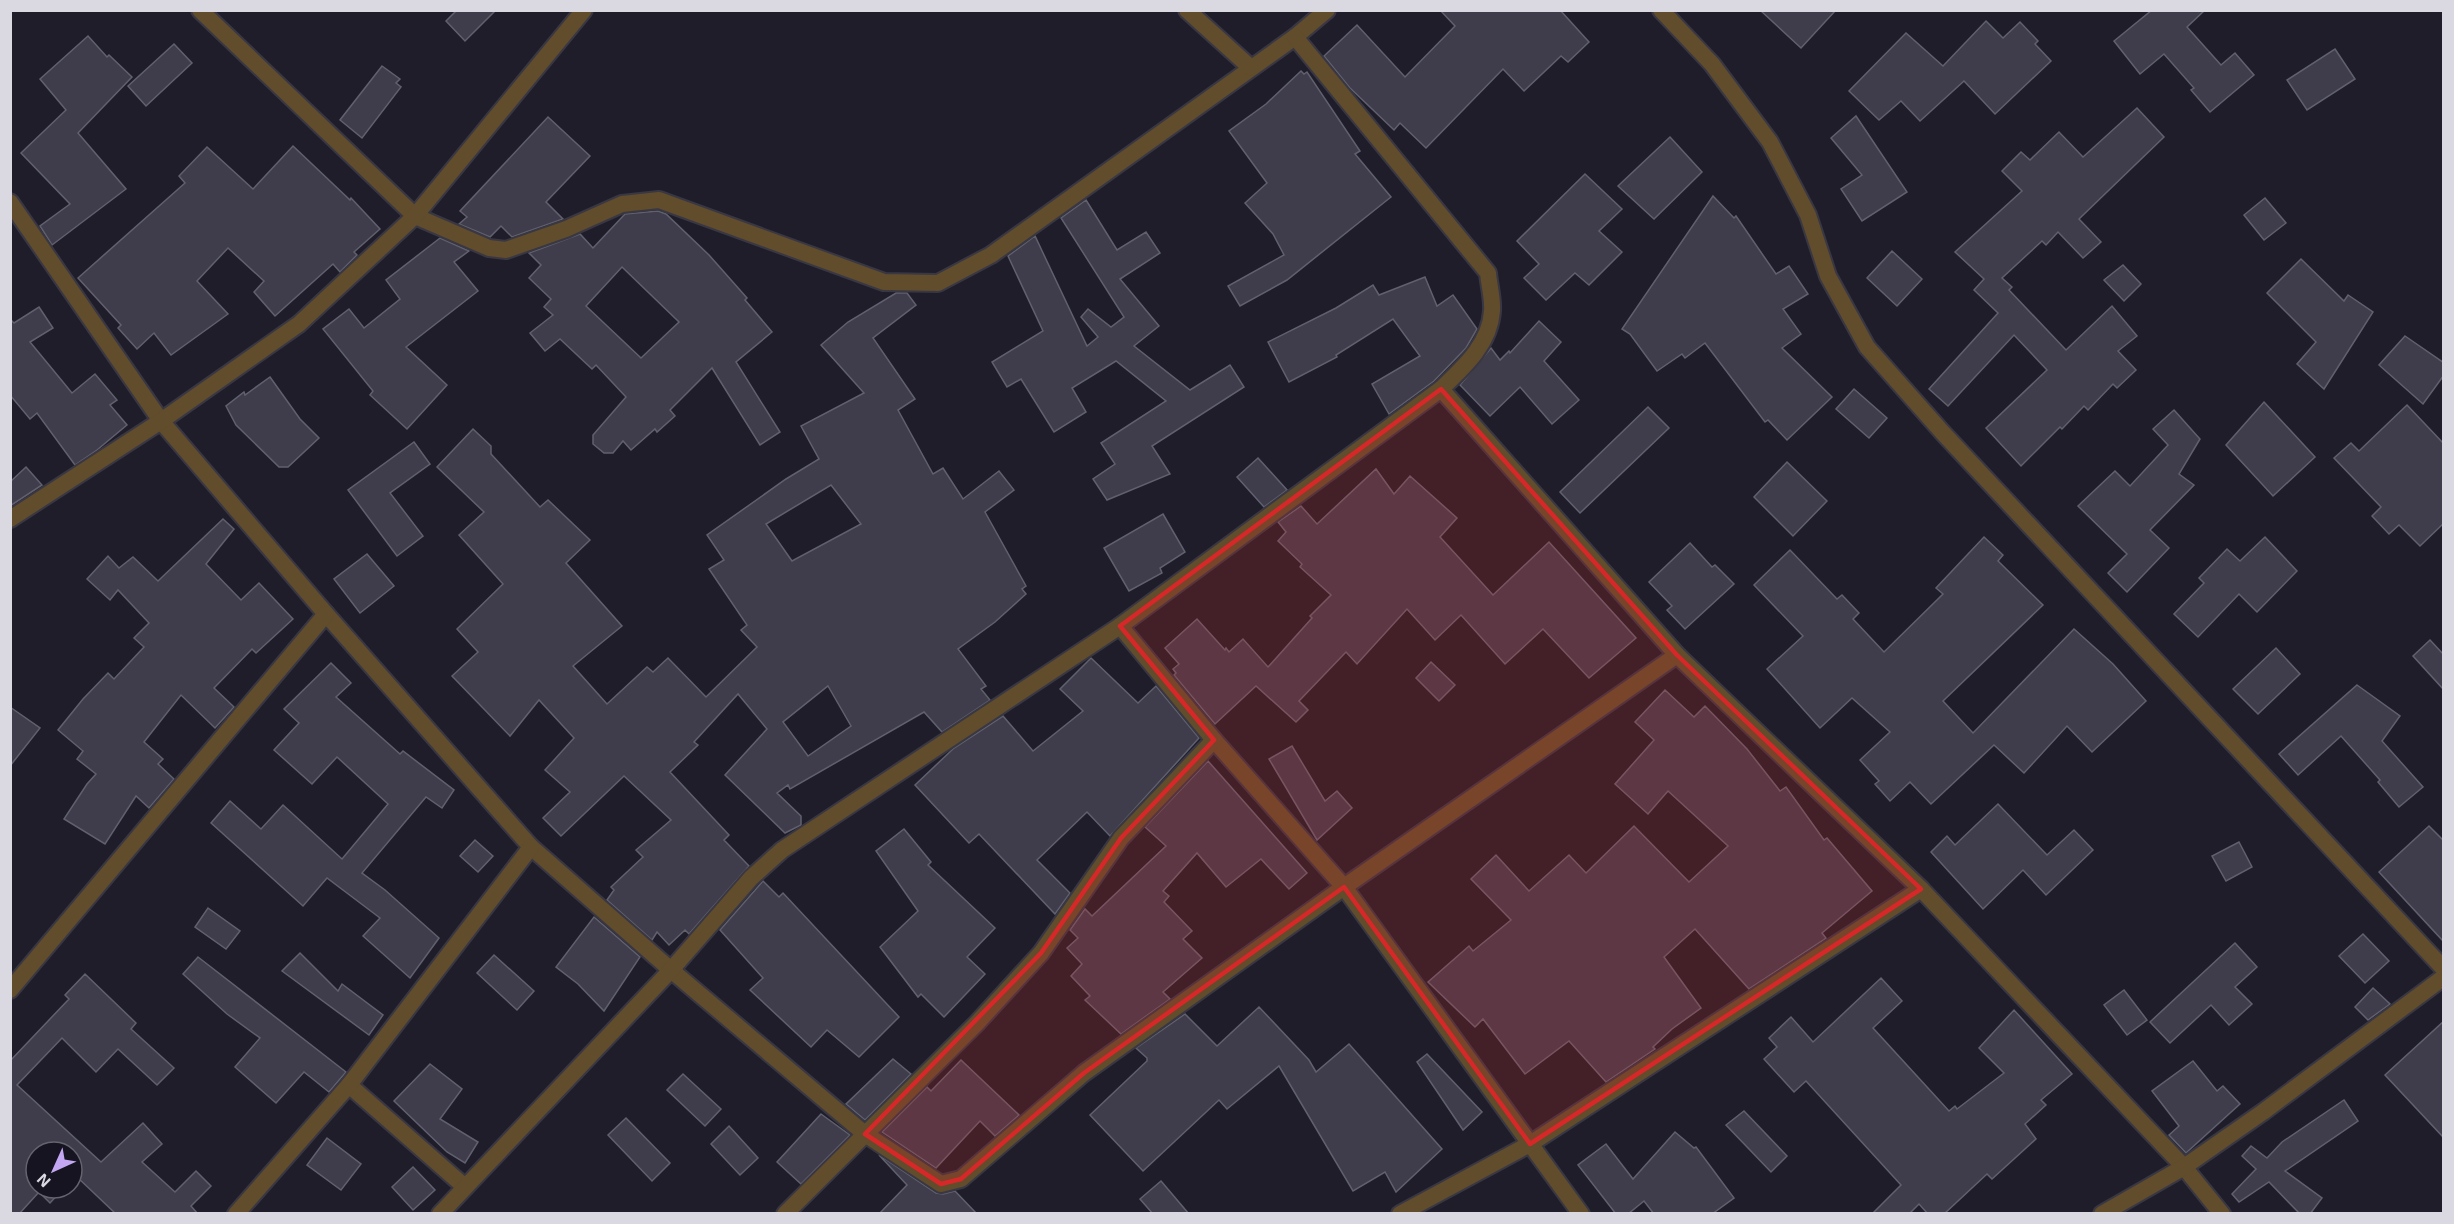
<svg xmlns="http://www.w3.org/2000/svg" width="2454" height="1224" font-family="'Exo 2',sans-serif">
<rect width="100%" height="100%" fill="#1e1d29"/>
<g fill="#3f3d4b" stroke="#61606f" stroke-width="1.5" fill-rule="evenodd">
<polygon points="457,10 496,10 465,41 446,21"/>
<polygon points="1440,10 1560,10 1589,42 1568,62 1561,56 1524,91 1503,69 1426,148 1400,123 1394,130 1350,88 1324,56 1357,25 1405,77 1455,26"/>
<polygon points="1760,10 1836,10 1801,48"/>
<polygon points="2152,10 2205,10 2187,27 2221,65 2235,53 2254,75 2210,112 2191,90 2194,88 2164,54 2140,74 2114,41"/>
<polygon points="1986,21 2003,38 2020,22 2038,41 2035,44 2051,61 1995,114 1964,81 1920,121 1901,101 1879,120 1849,91 1906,33 1943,66"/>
<polygon points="88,36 107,57 109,55 132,77 78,133 126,189 52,245 40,226 70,204 21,153 66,110 40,79"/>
<polygon points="174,44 192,63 146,106 128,86"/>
<polygon points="2335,49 2355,79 2307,110 2287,80"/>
<polygon points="382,66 400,79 396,83 401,87 362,138 340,120"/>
<polygon points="1301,71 1304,74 1307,72 1360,151 1355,154 1391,197 1287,280 1240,306 1228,286 1284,255 1273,234 1245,203 1267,183 1229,131 1266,104"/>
<polygon points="2137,108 2164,137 2079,219 2101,242 2083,258 2058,232 2046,245 2042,241 2002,278 2012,287 2009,290 2066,350 2112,306 2137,336 2118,351 2136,370 2117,388 2113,384 2088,410 2084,406 2062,429 2060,427 2021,466 1986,428 2047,370 2014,335 1948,406 1929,389 1998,313 1974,290 1984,279 1955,252 2022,191 2002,171 2021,152 2030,160 2059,132 2083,157"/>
<polygon points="1856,116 1907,192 1862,221 1841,189 1862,175 1831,138"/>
<polygon points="548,117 590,156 546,202 563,219 512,237 501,226 490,237 459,224 467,217 460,211"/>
<polygon points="1670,137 1702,172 1654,219 1618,186"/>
<polygon points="293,146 350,200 351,198 380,229 354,252 357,255 340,272 333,264 275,316 254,292 264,281 228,248 197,281 228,314 171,355 154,333 137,349 118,328 121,325 78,278 185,183 179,176 207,147 253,189"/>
<polygon points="1585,174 1622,209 1599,231 1622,252 1589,285 1575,273 1546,300 1524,278 1539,264 1517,241"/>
<polygon points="1713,196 1734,218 1736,216 1776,274 1789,266 1808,294 1783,309 1801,334 1782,348 1832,397 1787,440 1768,420 1765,422 1705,343 1685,358 1682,354 1657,371 1630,334 1622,329"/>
<polygon points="2265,198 2286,223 2264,240 2244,215"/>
<polygon points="1086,200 1117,250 1146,232 1160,253 1120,279 1159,326 1134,346 1190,390 1230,365 1244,387 1152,446 1170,474 1107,500 1093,479 1115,464 1101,443 1166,401 1116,361 1072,388 1086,412 1054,432 1021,379 1007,387 992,362 1043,331 1008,256 1035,236 1087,346 1098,337 1081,317 1088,309 1111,327 1124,317 1061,218"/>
<path d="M658 211 666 214 709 255 747 298 745 300 772 332 736 362 780 432 760 445 712 368 670 410 675 416 657 432 655 429 631 450 623 441 613 453H604L593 444V435L626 397 596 365 592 369 560 339 545 351 530 333 553 315 544 307 551 299 529 278 541 265 529 253 580 234 593 248 625 214ZM622 267 679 322 641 358 586 306Z"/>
<polygon points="440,238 469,251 454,262 478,291 406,347 447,385 407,429 370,395 373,391 323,329 349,309 364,328 400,299 386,280"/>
<polygon points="1892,251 1922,279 1897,306 1867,278"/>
<polygon points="2301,259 2344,301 2348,295 2373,312 2324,389 2297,364 2316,342 2267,293"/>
<polygon points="2123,265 2141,284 2124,301 2104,280"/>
<polygon points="1425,277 1437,306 1453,295 1477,329 1466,348 1434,381 1389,414 1372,384 1420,356 1393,319 1336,355 1337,357 1289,382 1268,342 1336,308 1373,285 1379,295"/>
<path d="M896 293H907L916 305 873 338 915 399 898 410 933 474 943 468 963 499 999 471 1014 490 985 512 1026 586 1022 589 1026 594 995 622 958 649 986 686 981 689 990 700 942 732 924 712 790 789 788 785 777 793 801 816V825L785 833 725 775 767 729 738 694 694 742 698 745 670 772 729 835 724 840 749 866 689 934 685 930 669 945 657 932 652 940 607 900 614 890 611 887 643 857 636 850 671 820 624 776 561 836 543 818 570 792 545 770 574 738 539 700 510 736 452 676 478 652 457 629 503 584 459 535 484 512 437 467 473 429 491 446V454L540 507 548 500 590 540 566 563 622 626 573 666 607 704 647 667 653 672 668 658 706 697 757 647 741 630 747 625 709 569 724 560 707 535 786 479 819 459 801 426 864 393 821 345 848 322ZM831 485 861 524 792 561 766 524ZM828 686 851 726 808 756 783 722Z"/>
<polygon points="39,307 53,328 30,342 72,393 95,374 117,400 110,405 127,425 97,450 75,465 37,413 30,419 10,395 10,319 14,323"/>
<polygon points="1539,321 1561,342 1544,361 1579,400 1552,424 1520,387 1490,416 1460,385 1491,348 1500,360 1509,351 1510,353"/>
<polygon points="2405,336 2444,363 2444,375 2423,404 2379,365"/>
<polygon points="270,377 300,419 319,438 288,467 279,467 236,425 226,406 244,392 245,395"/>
<polygon points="1854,389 1887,418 1869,438 1836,409"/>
<polygon points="2264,402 2315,457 2273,496 2226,445"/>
<polygon points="2407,405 2444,444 2444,523 2420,546 2399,525 2389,534 2372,516 2381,507 2334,458 2351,443 2359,451"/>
<polygon points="1648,407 1669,428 1580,513 1560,492"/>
<polygon points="2174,410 2200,439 2179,474 2194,485 2150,530 2169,548 2127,592 2108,573 2127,554 2078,506 2115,471 2130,486 2168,445 2153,429"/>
<polygon points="414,442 430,464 390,493 423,536 397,556 348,490"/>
<polygon points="1258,458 1287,490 1264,507 1237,477"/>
<polygon points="1787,462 1827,501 1793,536 1754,497"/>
<polygon points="26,467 42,485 10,506 10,482"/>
<polygon points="1376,469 1394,494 1410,476 1457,518 1440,537 1493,595 1549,542 1636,638 1589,678 1543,629 1505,664 1461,615 1435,640 1407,609 1357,664 1346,652 1299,701 1308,710 1296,722 1256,686 1215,724 1174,675 1176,673 1173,669 1179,664 1165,648 1197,619 1225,650 1226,648 1229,652 1243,639 1268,667 1312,618 1310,616 1331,595 1300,567 1302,564 1278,541 1286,532 1278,522 1301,506 1317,524"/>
<polygon points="1163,514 1185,552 1160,568 1162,573 1129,591 1104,548"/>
<polygon points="223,519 234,529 206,564 241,600 259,583 293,619 256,653 252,649 214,688 234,707 215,728 181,695 144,742 163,759 158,764 174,779 149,808 136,796 105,844 64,819 87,784 96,774 77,759 83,751 58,730 83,699 108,673 114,679 144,647 134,638 149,623 118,590 110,600 87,579 108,556 119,568 133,557 158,581"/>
<polygon points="1984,537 2003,555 1998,561 2043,605 1943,701 1973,733 2074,629 2113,664 2146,701 2092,752 2067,726 2024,773 1994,745 1931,804 1910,782 1890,801 1875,784 1879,781 1860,760 1890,732 1852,698 1820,728 1767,669 1803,636 1754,585 1790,550 1837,599 1842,595 1859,613 1853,619 1884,652 1943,594 1936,588"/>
<polygon points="2265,537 2297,571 2257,612 2239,594 2198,637 2174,614 2204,583 2199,578 2227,549 2240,561"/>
<polygon points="1690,543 1712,567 1715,565 1734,584 1685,629 1667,610 1672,606 1649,582"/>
<polygon points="367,554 394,586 360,613 334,579"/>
<polygon points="2430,640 2444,655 2444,690 2413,656"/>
<polygon points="2276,648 2300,674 2258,714 2233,689"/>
<polygon points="1091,658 1138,703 1156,686 1199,738 1110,836 1087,812 1037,860 1070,893 1055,914 979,834 969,843 915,785 954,748 1003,716 1033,751 1083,711 1060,689"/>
<polygon points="1431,662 1455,685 1439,701 1416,678"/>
<polygon points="331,663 351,683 336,697 400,754 403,751 454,790 442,808 426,797 362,873 385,890 439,938 410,978 363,936 380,918 327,878 303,906 211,823 230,801 261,829 283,805 342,859 388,804 337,757 312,784 274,750 299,723 284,709"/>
<polygon points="2357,685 2400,716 2382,741 2423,787 2399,807 2378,782 2380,780 2341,736 2298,775 2279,754"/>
<polygon points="1665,690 1694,717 1705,706 1747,749 1780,791 1786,787 1824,840 1827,838 1872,891 1822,933 1826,938 1822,941 1749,989 1695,929 1664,957 1701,1008 1672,1029 1653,1047 1655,1049 1606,1082 1569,1041 1525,1074 1483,1019 1475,1027 1428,982 1469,946 1473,951 1511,920 1471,879 1496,855 1529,891 1569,855 1586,873 1634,826 1689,882 1728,846 1668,791 1648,814 1615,784 1654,740 1635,722"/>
<polygon points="10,707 40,728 10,766"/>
<polygon points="1292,746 1325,801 1337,791 1352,808 1317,840 1269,759"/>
<polygon points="1208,761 1307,873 1289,889 1261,859 1226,887 1197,853 1163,891 1169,896 1164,902 1192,931 1183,939 1202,958 1163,992 1170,999 1121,1034 1085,1000 1090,996 1071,976 1082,964 1067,948 1078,938 1070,930 1085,909 1092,916 1166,846 1145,827"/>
<polygon points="1998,804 2047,855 2074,830 2093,850 2046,895 2023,870 1983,909 1931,852 1947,836 1955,845"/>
<polygon points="2429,826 2444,841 2444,942 2379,872"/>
<polygon points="904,829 931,862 928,865 995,928 967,957 985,974 944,1017 921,994 918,997 880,947 918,911 876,851"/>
<polygon points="475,840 493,856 478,872 460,856"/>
<polygon points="2239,842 2252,867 2226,881 2212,856"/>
<polygon points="763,881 779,897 783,893 899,1017 859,1057 827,1030 811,1047 750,990 763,978 720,930"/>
<polygon points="208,908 240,931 226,949 195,927"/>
<polygon points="594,917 640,957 604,1011 578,984 556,967"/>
<polygon points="2363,934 2389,961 2365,983 2339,956"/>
<polygon points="2235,943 2257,967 2235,987 2252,1004 2229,1025 2211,1005 2170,1043 2150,1022"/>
<polygon points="300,953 338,991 342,984 383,1015 369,1035 282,971"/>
<polygon points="494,955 534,991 517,1010 477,973"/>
<polygon points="198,957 346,1072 329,1092 304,1072 276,1103 235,1067 260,1038 227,1014 183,974"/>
<polygon points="85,974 136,1023 131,1029 174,1068 157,1085 118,1049 96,1072 62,1038 17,1085 101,1162 143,1123 162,1144 142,1162 175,1192 196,1171 211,1186 191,1206 198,1214 116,1214 76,1176 72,1180 72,1152 36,1152 36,1188 64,1188 50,1203 39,1192 19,1214 10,1214 10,1061 69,999 65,995"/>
<polygon points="1881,978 1902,1001 1873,1028 1949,1111 1955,1106 1957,1109 2004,1073 1979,1048 2014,1010 2072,1074 2041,1100 2046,1105 2025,1124 2036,1139 1992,1179 1987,1174 1944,1214 1928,1214 1919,1204 1909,1214 1872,1214 1901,1185 1806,1081 1794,1092 1764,1059 1777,1047 1769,1038 1791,1017 1813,1042"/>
<polygon points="2373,988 2390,1004 2368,1020 2355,1007"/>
<polygon points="2124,990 2147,1020 2127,1035 2104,1005"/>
<polygon points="1259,1007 1309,1060 1316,1072 1349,1044 1442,1149 1396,1192 1385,1172 1353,1191 1279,1066 1227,1109 1219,1100 1143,1171 1090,1115 1147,1061 1147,1058 1136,1048 1185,1014 1217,1046"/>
<polygon points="2444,1021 2444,1138 2385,1075"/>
<polygon points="1427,1054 1482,1112 1463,1130 1417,1062"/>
<polygon points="893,1059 911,1074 865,1120 846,1104"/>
<polygon points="961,1060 1019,1115 995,1136 980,1121 936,1168 882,1132 927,1087 931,1091"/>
<polygon points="2193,1061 2217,1091 2223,1086 2240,1104 2186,1153 2169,1135 2179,1126 2152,1091"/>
<polygon points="430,1064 462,1089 440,1119 478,1142 465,1163 447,1152 394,1101"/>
<polygon points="683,1074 721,1109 705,1126 667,1090"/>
<polygon points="2344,1100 2358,1121 2285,1171 2322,1198 2310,1214 2300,1214 2269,1182 2239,1202 2232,1194 2256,1169 2242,1156 2251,1146 2267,1158 2282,1142"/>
<polygon points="1744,1111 1787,1156 1771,1172 1726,1125"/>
<polygon points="821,1114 850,1135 801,1184 777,1162"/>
<polygon points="626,1118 670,1163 652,1181 608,1135"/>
<polygon points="729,1126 758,1158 740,1175 711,1144"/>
<polygon points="1675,1132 1694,1148 1696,1147 1734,1198 1712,1214 1654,1214 1644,1201 1628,1214 1616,1214 1578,1165 1606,1144 1633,1179"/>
<polygon points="327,1138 361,1164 341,1190 307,1165"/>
<polygon points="879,1155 936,1193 943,1194 955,1191 977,1214 879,1214 907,1185"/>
<polygon points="413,1167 435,1190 413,1210 392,1187"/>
<polygon points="1161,1181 1189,1214 1153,1214 1140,1199"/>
</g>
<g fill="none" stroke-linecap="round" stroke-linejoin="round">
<defs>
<g id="minor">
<polyline points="200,10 415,216 489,248 506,250 566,229 622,204 659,200 884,282 938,283 991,255 1295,37 1327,10"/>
<polyline points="1187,10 1251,68"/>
<polyline points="1661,10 1712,64 1770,142 1808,215 1828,276 1867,347 1943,433 2444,969"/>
<polyline points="10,202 161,421 326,614 531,847 671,970 865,1134 941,1184 961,1179 1084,1073 1344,887 1677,655"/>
<polyline points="1441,389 1677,655 1921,889 2184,1167 2222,1214"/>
<polyline points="10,519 161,421 299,324 415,216 584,10"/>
<polyline points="1120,626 1214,740 1344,887 1581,1214"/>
<polyline points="10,990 326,614"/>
<polyline points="349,1085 465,1187"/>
<polyline points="236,1214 349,1085 531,847"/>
<path d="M440 1214 671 970 751 878 782 850 1120 626 1441 389C1463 368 1490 344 1492 311 1493 299 1489 285 1488 273L1295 37"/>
<polyline points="785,1214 977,1023 1041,953 1121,838 1214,740"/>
<polyline points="1400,1214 1530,1144 1921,889"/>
<polyline points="2102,1214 2184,1167 2263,1112 2444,977"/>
</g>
</defs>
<use href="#minor" stroke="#383743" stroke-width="20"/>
<use href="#minor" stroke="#614c2b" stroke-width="16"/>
</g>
<path fill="#d62828" fill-opacity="0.2" stroke="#d62828" stroke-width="4.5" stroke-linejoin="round" d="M1441 389 1677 655 1921 889 1530 1144 1344 887 1084 1073 961 1179 941 1184 865 1134 1041 953 1121 838 1214 740 1120 626Z"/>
<rect width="2454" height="1224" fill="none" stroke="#dad9e2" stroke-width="24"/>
<g transform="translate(54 1170) rotate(225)"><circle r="28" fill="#151420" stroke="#64636e" stroke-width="1.5"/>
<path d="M0-4.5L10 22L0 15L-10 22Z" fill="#c3a7f2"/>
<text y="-9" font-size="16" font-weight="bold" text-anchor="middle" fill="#dad9e2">N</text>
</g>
</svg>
